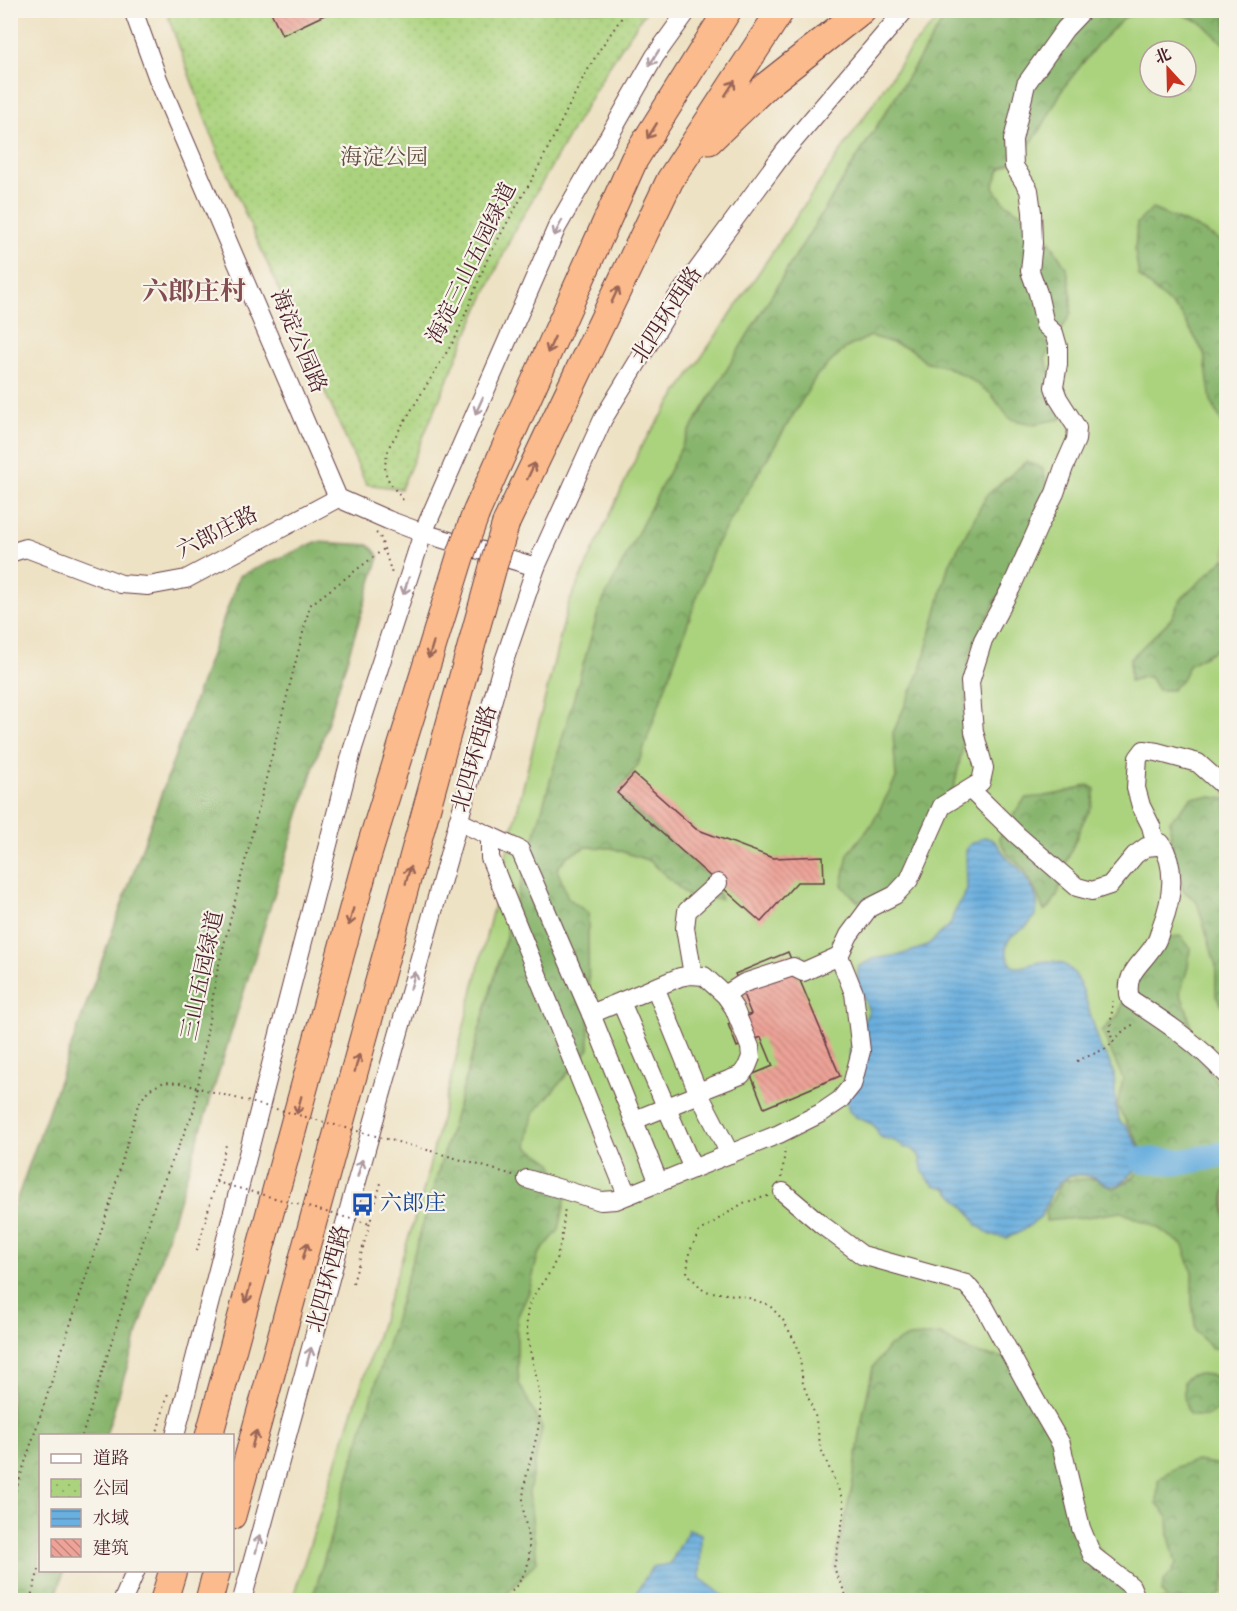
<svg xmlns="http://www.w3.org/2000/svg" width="1237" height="1611" font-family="'Sorts Mill Goudy','Noto Serif SC',serif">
<defs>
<pattern id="forest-crowns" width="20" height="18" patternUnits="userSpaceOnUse" patternTransform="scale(1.5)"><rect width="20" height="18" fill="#88b56d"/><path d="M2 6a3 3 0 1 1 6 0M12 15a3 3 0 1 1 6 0" fill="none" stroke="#71935a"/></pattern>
<pattern id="park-dots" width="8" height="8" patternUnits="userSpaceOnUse" patternTransform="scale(1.5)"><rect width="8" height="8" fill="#abd37e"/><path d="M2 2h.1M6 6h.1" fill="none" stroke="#95b56d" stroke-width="1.8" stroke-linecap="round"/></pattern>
<pattern id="water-rules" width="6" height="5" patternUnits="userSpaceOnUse" patternTransform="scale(1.5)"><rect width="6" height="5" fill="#69afdf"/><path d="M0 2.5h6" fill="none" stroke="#588eb5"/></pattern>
<pattern id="building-back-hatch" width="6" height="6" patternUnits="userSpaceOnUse" patternTransform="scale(1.5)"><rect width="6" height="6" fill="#eda398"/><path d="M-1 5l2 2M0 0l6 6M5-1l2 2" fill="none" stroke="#c2847c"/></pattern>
</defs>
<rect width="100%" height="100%" fill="#f7f3e8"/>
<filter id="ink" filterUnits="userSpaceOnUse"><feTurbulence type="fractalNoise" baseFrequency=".0167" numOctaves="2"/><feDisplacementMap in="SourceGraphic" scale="12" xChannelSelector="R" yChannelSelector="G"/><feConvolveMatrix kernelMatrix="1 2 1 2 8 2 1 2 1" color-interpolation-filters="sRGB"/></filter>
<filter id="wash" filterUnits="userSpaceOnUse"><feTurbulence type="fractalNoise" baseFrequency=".008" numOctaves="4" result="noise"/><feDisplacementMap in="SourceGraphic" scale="24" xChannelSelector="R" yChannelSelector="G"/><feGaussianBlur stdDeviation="1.35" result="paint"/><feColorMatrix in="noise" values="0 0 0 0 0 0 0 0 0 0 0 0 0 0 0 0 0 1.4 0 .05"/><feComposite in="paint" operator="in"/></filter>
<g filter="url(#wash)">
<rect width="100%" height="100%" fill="#eee2c4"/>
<path fill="#abd37e" stroke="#7a7954" stroke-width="1.5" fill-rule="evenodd" d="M946 11H1226V1600H292L422 1196 568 605 642 445 910 49ZM1150 51H1186V87H1150Z"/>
<g fill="url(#forest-crowns)" stroke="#696a4c" stroke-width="1.5">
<polygon points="949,11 1149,11 1125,17 1097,45 1064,87 1041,129 1021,156 1000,169 993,187 1004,202 1022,214 1048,238 1067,269 1071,292 1071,313 1045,359 1053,379 1062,419 1033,424 1010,419 991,394 967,377 947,367 924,361 911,349 871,336 846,348 817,375 715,546 638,765 617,793 711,877 721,899 690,898 650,861 612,848 586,847 567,856 557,869 568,898 588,913 589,1049 533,1114 527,1146 552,1163 567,1191 559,1230 538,1255 529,1292 517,1318 517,1353 519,1383 542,1428 529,1492 537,1561 501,1600 312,1600 462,1091 599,609 689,432 794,258"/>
<polygon points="1176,11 1226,11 1226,46 1202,23"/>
<polygon points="1152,209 1196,227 1226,244 1226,430 1211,401 1204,353 1181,314 1139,276 1135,251 1137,223"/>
<polygon points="1027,461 1043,469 1050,497 969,653 964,740 954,788 929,818 911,856 890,891 858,902 842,885 848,854 872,824 896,778 893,733 921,669 948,567 987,495"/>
<polygon points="316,542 370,545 379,557 106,1435 40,1436 40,1570 64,1571 55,1600 11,1600 11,1209 14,1207 239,576"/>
<polygon points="1224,559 1226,559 1226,644 1190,664 1182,679 1172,690 1158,690 1150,677 1143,677 1130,681 1130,659 1171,619 1180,600"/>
<path d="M1088 785 1095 789 1092 806 1083 822 1062 873 1061 883 1057 896 1050 907 1044 911 1038 896 1025 871 1016 861 1009 856 999 838 1018 808 1026 798C1048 797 1067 793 1088 785Z"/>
<polygon points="1192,797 1211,797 1226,799 1226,1013 1216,996 1216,966 1197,902 1183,890 1171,843 1170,821"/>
<polygon points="1181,936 1190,948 1188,967 1180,993 1187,1010 1196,1052 1226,1096 1226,1187 1224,1200 1226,1223 1226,1349 1212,1348 1196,1332 1192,1303 1192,1272 1183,1245 1156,1227 1121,1212 1086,1217 1046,1221 1046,1212 1063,1180 1097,1179 1114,1189 1134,1177 1146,1159 1139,1143 1117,1106 1123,1079 1102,1031 1119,1014 1127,988 1156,942 1172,937"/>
<path d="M941 1335C969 1353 979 1356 1012 1358L1061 1444 1081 1528 1131 1586 1120 1600H1020L1015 1595 993 1600H848L834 1568 852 1487 863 1415 873 1367 889 1346 909 1337Z"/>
<path d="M1202 1374 1215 1376C1222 1387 1223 1395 1221 1407 1210 1417 1203 1419 1189 1414 1184 1403 1183 1393 1184 1381L1190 1375Z"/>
<path d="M1197 1461 1226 1466V1569L1221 1593 1213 1600H1167L1162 1592 1163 1581 1172 1572 1176 1564 1169 1536 1168 1517 1157 1504 1158 1481C1171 1468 1179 1465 1197 1461Z"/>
</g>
<polygon fill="url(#park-dots)" stroke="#7a7954" stroke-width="1.5" points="166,11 646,11 609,66 513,233 465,339 401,489 366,484 218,153"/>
<g fill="url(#water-rules)" stroke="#5a6785" stroke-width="1.5">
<path d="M985 837C999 841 999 849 1008 859 1012 862 1016 864 1019 868 1026 876 1035 891 1037 901 1039 912 1032 923 1023 929 1019 932 1014 933 1011 937 1003 946 1006 959 1014 967 1026 968 1037 960 1051 961 1078 962 1084 993 1090 1014 1094 1026 1098 1038 1101 1050L1106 1055 1114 1073 1116 1108 1120 1122 1126 1126 1137 1143 1140 1150 1142 1160 1133 1173 1119 1185 1109 1186 1096 1178 1083 1175H1071L1061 1181 1052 1192 1042 1215 1039 1219 1020 1232 1007 1238 1001 1237 991 1235 977 1225 971 1214 946 1188 934 1185 927 1178 923 1172 919 1155 911 1148H905L895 1141 882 1138 878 1134 876 1128 872 1124 856 1117 849 1111 846 1099 850 1063V1050L869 1011C863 996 854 982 859 966L873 959 899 955 925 947 950 925 954 913 967 890 966 851 969 845Z"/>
<polygon points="689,1529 701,1534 700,1578 729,1600 632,1600 652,1567 670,1564"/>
</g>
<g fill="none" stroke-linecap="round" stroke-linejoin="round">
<polyline stroke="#69afdf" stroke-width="26" points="1142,1160 1182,1162 1226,1154"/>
</g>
<g id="blocks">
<g fill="url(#building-back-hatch)">
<polygon points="270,10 335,10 282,35"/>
<polygon points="634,774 696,829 773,858 823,856 824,882 797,882 761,922 617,793"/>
<polygon points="788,952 840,1076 764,1108 751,1075 773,1066 761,1037 737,1047 728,1024 751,1014 735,974"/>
</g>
</g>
</g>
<g filter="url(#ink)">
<use href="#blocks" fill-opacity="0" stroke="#633c42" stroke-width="1.5"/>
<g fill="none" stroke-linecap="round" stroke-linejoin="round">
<defs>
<g id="minor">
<polyline points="133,10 158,79 338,498 388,520 423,533 536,567"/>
<polyline points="10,553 26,548 121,584 148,586 186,579 338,498"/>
<path d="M970 789 1017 835 1077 887 1092 891 1110 885 1135 855 1146 847 1156 846 1161 843C1177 867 1172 899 1162 925 1160 930 1159 937 1156 942 1144 964 1123 971 1130 999 1164 1021 1199 1044 1226 1075"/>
<polyline points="458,821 520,850 591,1014 659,1183"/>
<polyline points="490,836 490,858 627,1195"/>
<polyline points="1156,846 1151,826 1141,806 1136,788 1138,758 1144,750 1157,752 1198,763 1226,788"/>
<polyline points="839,956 849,935 869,908 895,895 909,880 942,806 981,782 984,768 974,732 970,682 983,640 1011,588 1040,523 1055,493 1064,467 1076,440 1077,428 1058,398 1054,387 1058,364 1058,347 1054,333 1045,325 1038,293 1030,271 1033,243 1032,212 1029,190 1014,166 1013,140 1026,84 1065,29 1083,10"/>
<polyline points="693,975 685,928 687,911 718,883"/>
<polyline points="621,1002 693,1169"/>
<polyline points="591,1014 680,977 691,975 704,976 725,995 734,1008 750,1047 751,1057 747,1067 741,1075 698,1092 730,1154"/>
<polyline points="633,1119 642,1117 692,1097 698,1092 655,987"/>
<polyline points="527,1179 601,1201 616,1200 779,1134 821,1113 840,1100 852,1085 861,1051 854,993 839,956 803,972 793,967 744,983 725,995"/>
<polyline points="783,1192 822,1225 862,1255 966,1284 983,1304 1036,1401 1061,1444 1081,1528 1092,1555 1131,1586 1137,1600"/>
<polyline points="175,1436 353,748 423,533 557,227 655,56 688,10"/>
<polyline points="123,1600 136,1570"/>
<polyline points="242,1600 351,1202 502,667 536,567 603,419 676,299 785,151 905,10"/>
</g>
<g id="highway">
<polyline points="709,141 767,85 862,10"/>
<polyline points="476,513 634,160 728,10"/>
<polyline points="506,523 670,180 781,10"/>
<polyline points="209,1436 366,861 461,554"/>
<polyline points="232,1516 493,567"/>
<polyline points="164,1600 173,1570"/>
<polyline points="209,1600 217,1570"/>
</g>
</defs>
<use href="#minor" stroke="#633c42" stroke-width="20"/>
<use href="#highway" stroke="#633c42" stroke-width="29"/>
<g stroke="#633c42" stroke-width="2" stroke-dasharray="1.5 4.5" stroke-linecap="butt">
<path d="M403 500C386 478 380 474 390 445L456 337 487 260 508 221 534 176 582 80 600 49 627 10"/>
<polyline points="376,533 380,536 392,574"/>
<polyline points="1113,1043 1110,1031 1113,1001"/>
<polyline points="1077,1061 1107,1048 1124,1030 1136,1023"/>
<polyline points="431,1151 513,1175"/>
<polyline points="782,1178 785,1148"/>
<polyline points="768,1196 743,1203 699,1232 689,1253 687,1273 704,1291 743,1296 769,1305 783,1320 797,1345 800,1358 803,1384 815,1415 821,1449 843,1500 844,1513 834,1568 848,1600"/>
<polyline points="197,1251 226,1145"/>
<polyline points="353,1283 381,1183"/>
<polyline points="82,1436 157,1197 194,1110 217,972 310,605 384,549"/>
<polyline points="156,1436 168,1393"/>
<polyline points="10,1508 109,1207 138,1105 148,1090 164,1082 181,1083 195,1087"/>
<polyline points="30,1600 40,1566"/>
<path d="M504 1600C513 1591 522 1580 527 1567 534 1546 522 1521 523 1499 525 1466 542 1435 540 1401 538 1373 525 1345 527 1316 528 1295 547 1281 554 1264 562 1246 563 1226 565 1206"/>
</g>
<use href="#minor" stroke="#fff" stroke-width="18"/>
<use href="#highway" stroke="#fbbb8c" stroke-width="27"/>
<defs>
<g id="highway-bridge">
<polyline points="461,554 476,513"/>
<polyline points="493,567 506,523"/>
</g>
</defs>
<use href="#highway-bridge" stroke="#633c42" stroke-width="29" stroke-linecap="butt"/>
<g stroke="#633c42" stroke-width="2" stroke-dasharray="1.5 4.5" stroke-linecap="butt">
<polyline points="195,1087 431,1151"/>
<polyline points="216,1182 370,1224"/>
</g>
<use href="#highway-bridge" stroke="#fbbb8c" stroke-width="27"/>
</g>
<defs><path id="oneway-shaft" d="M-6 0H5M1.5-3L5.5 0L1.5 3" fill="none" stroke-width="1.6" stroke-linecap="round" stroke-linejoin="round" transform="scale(1.5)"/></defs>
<g stroke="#ae9aa0">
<use href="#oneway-shaft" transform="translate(654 58) rotate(122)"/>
<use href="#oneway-shaft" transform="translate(558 228) rotate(117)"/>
<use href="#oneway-shaft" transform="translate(479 406) rotate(114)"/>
<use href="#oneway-shaft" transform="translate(406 586) rotate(108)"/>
<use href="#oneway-shaft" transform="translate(413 980) rotate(-74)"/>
<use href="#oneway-shaft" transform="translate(360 1168) rotate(-74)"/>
<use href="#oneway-shaft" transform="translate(309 1356) rotate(-75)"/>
<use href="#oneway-shaft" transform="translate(258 1544) rotate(-75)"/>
</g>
<g stroke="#9a6557">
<use href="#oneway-shaft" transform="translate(730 88) rotate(-57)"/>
<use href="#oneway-shaft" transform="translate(652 131) rotate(122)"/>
<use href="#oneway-shaft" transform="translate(615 295) rotate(-65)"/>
<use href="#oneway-shaft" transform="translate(551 345) rotate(114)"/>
<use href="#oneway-shaft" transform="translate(531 471) rotate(-65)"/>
<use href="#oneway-shaft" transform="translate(431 650) rotate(107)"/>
<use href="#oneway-shaft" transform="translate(408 875) rotate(-75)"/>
<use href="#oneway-shaft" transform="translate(351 917) rotate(105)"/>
<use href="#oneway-shaft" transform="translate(357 1063) rotate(-75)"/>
<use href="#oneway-shaft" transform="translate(299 1105) rotate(105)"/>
<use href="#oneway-shaft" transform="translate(305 1251) rotate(-75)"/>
<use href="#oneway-shaft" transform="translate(248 1294) rotate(105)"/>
<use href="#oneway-shaft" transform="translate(254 1439) rotate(-75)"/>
</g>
</g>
<defs>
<symbol id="bus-bare" viewBox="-9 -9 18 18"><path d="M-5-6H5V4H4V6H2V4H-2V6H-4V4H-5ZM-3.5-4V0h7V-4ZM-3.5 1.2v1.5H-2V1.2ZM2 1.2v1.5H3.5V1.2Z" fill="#1a4fb4" stroke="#f7f3e8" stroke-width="2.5" paint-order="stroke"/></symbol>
</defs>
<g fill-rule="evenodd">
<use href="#bus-bare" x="346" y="1188" width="33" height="33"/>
</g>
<g text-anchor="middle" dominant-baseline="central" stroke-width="4.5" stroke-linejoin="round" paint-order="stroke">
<g font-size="22" fill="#624c40" stroke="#f7f3e8">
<text x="384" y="159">海淀公园</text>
</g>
<g font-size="22" fill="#4a1f2b" stroke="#f7f3e8">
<text transform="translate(473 264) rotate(-64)">海淀三山五园绿道</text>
<text transform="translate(668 316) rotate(-57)">北四环西路</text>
<text transform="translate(297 342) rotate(67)">海淀公园路</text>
<text transform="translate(218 534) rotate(-27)">六郎庄路</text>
<text transform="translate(476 759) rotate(-74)">北四环西路</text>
<text transform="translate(204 976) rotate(-78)">三山五园绿道</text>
<text transform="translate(330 1279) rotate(-75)">北四环西路</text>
</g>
<g font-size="22" fill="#164399" stroke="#f7f3e8" text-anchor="start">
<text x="380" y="1205">六郎庄</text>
</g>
<g font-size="26" font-weight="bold" fill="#834d51" stroke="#f7f3e8">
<text x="194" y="293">六郎庄村</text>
</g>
</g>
<rect width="1237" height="1611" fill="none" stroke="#f7f3e8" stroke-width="36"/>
<rect x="39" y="1434" width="195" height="138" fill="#f7f3e8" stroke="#b29e9c" stroke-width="1.5"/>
<rect x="51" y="1454" width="30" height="9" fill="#ffffff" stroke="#b29e9c" stroke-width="1.5"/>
<text x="93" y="1464" font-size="18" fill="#4a1f2b">道路</text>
<rect x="51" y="1479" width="30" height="18" fill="url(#park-dots)" stroke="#b29e9c" stroke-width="1.5"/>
<text x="93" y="1494" font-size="18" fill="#4a1f2b">公园</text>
<rect x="51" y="1509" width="30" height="18" fill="url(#water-rules)" stroke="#b29e9c" stroke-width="1.5"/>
<text x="93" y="1524" font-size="18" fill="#4a1f2b">水域</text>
<rect x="51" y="1539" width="30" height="18" fill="url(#building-back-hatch)" stroke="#b29e9c" stroke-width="1.5"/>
<text x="93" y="1554" font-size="18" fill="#4a1f2b">建筑</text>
<g transform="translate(1168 69) rotate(338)"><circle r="28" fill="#f7f3e8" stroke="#b29e9c" stroke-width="1.5"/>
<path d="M0-4.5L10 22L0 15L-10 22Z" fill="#c8321e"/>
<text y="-9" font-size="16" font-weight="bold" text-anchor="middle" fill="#4a1f2b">北</text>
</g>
</svg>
